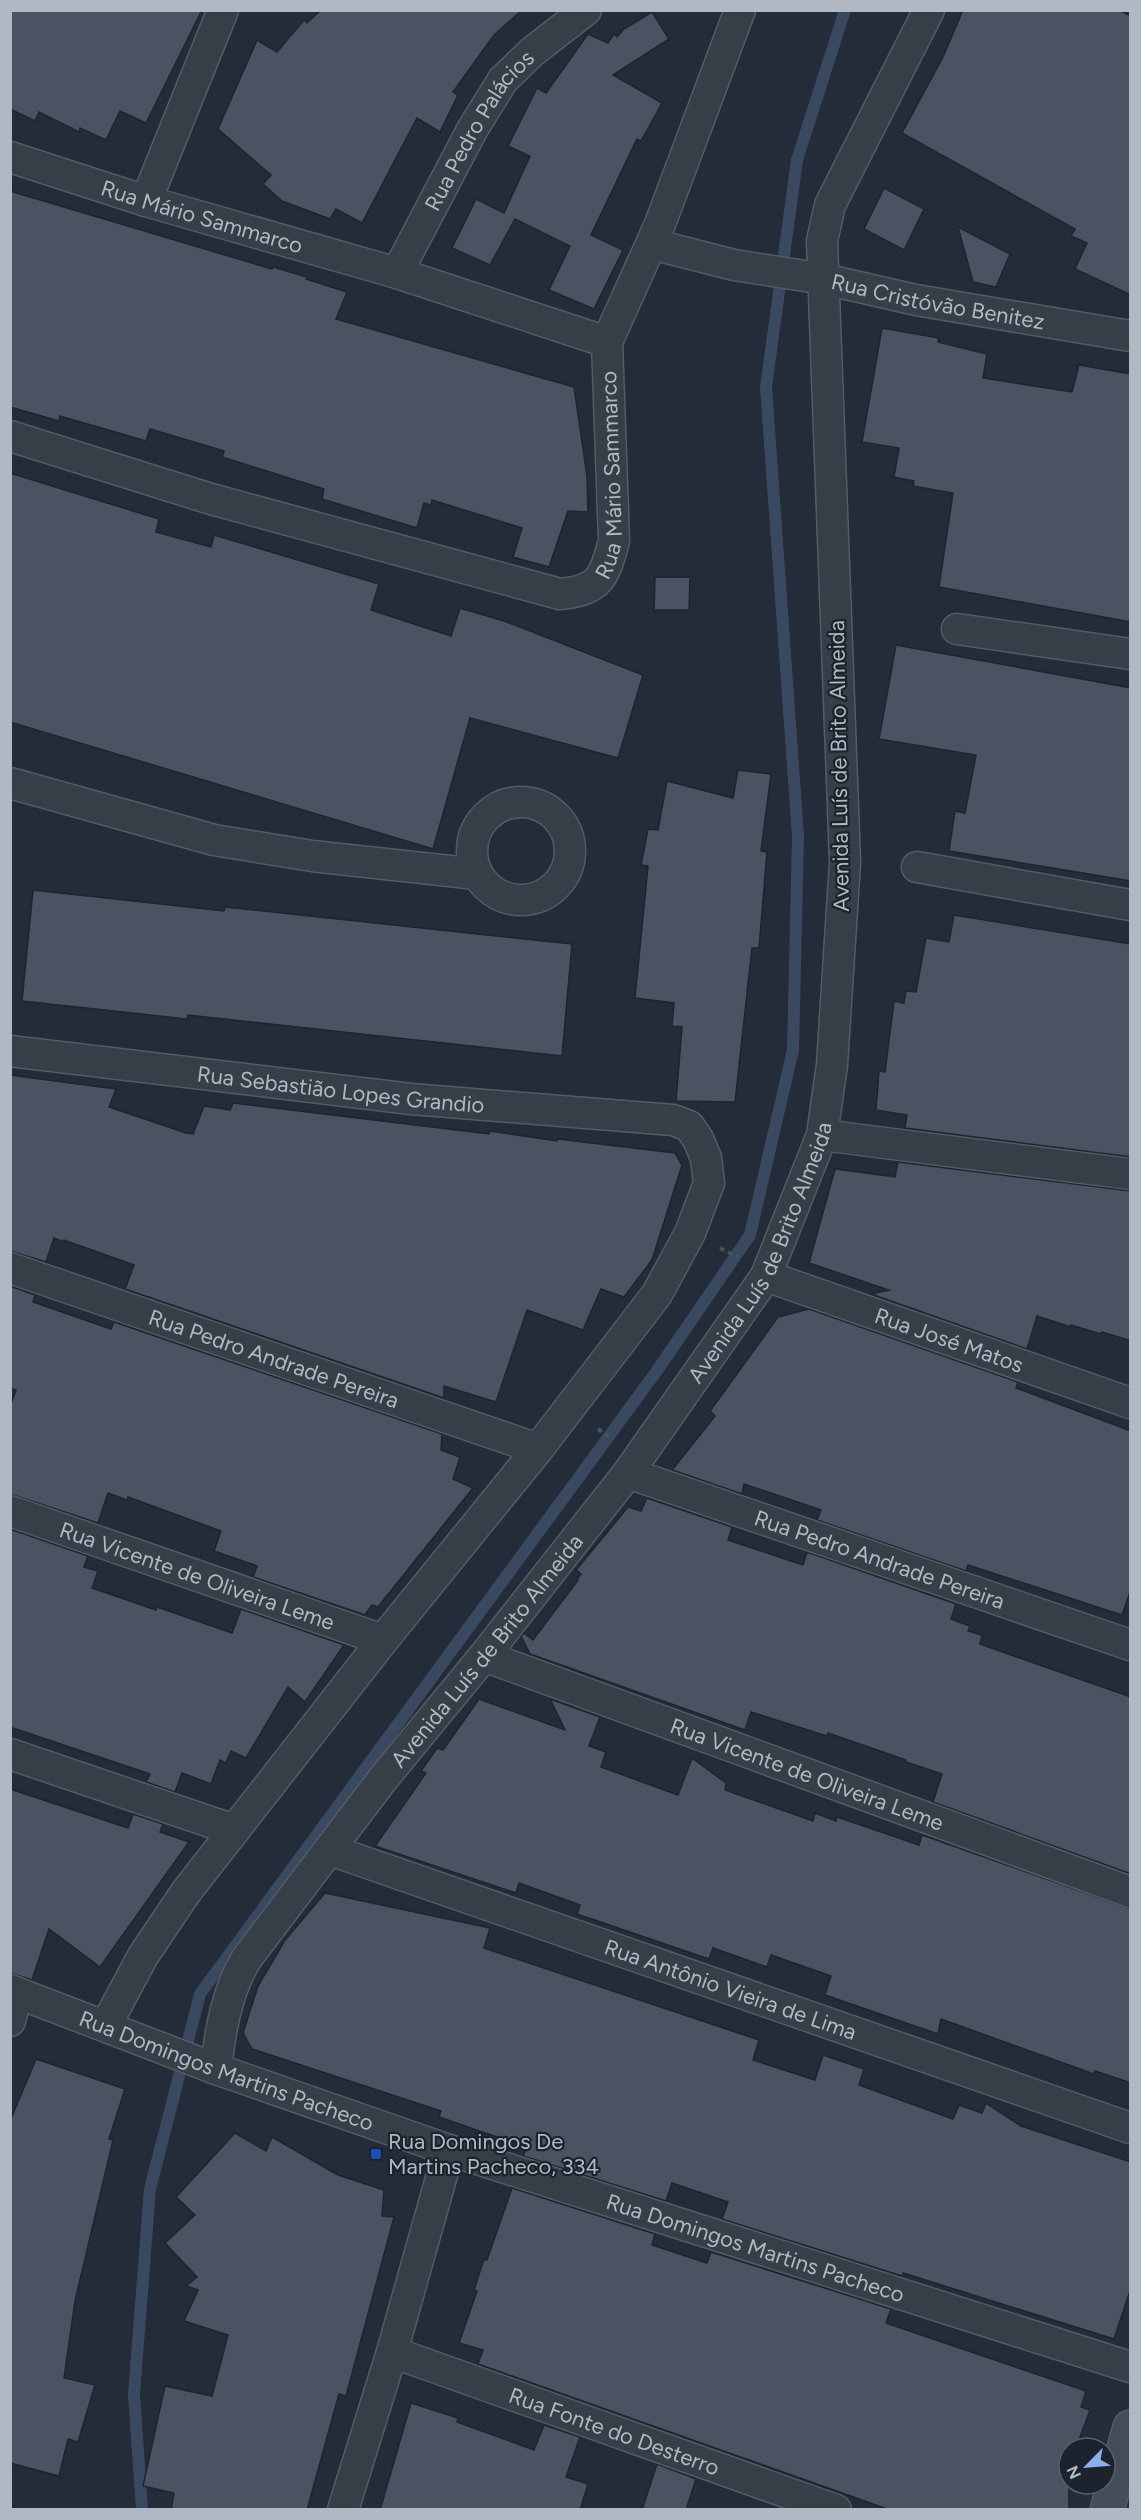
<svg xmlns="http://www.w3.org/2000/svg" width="1141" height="2520" font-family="Figtree,sans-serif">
<rect width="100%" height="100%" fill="#232c38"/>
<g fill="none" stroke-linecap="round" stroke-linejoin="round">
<polyline stroke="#394960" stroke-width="12" points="142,2510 134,2394 150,2189 200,1994 656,1372 750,1235 793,1050 798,836 766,387 797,160 845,10"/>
</g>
<g fill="#495361" stroke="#1e252f" stroke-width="1.5">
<polygon points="10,10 202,10 146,123 120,111 106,140 80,128 79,132 39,112 35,121 10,109"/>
<polygon points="321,10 522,10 494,35 453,92 458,95 440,132 417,118 362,223 336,209 330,219 282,201 263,184 271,175 218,129 257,40 277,52 304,20 307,23"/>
<polygon points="963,10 1119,10 1131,16 1131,295 1075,269 1087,243 1071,236 1075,229 902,133 943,57"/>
<polygon points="652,12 669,39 613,75 662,103 641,141 637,139 591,235 623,250 594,309 549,290 570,246 515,219 490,265 452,248 476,199 504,213 530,156 508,146 537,88 546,93 588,34 608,43 614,34 617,37 624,29"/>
<polygon points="884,188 924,209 904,250 864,229"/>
<polygon points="10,191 272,269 273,267 307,277 306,279 347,292 336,319 574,387 587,476 588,512 568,511 549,567 513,557 522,528 432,500 431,505 424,503 417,528 322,499 324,489 222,457 224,451 150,429 146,441 60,416 59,421 10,407"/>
<polygon points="958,227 1010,254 996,287 973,282"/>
<polygon points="882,328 939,338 938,342 987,354 983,378 1072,392 1079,365 1131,374 1131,622 939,587 953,493 913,486 914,481 894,477 899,448 862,442"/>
<polygon points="10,473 159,519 156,532 211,547 214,535 379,584 371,610 451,636 460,608 504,621 643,675 618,758 470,718 433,849 10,722"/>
<polygon points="655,577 690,577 689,610 654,610"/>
<polygon points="896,645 1131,688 1131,881 949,851 955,811 965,813 976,755 879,739"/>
<polygon points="738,770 771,774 761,851 767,852 759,948 752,948 735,1102 676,1101 682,1027 672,1026 674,1003 635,998 648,866 641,865 648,829 658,830 667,781 733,798"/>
<polygon points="33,890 224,911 225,907 572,944 562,1056 188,1015 187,1019 22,1001"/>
<polygon points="954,915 1131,944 1131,1157 905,1128 907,1115 876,1110 879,1071 885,1072 894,1001 904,1003 906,991 916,992 926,938 949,942"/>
<polygon points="10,1075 116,1089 109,1107 186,1133 193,1134 204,1106 230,1110 233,1103 489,1134 490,1131 557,1141 558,1139 675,1153 682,1165 652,1260 624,1297 601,1289 583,1330 527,1310 496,1402 444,1386 444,1398 125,1289 134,1265 64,1240 64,1242 54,1238 46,1262 10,1251"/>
<polygon points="898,1162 1131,1191 1131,1341 1102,1332 1101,1334 1071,1325 1071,1327 1037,1316 1027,1349 871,1294 889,1290 809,1263 835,1169 895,1177"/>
<polygon points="10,1286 35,1295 33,1302 111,1329 114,1322 442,1434 441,1450 460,1457 453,1479 473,1488 378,1607 372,1605 365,1615 253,1577 257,1566 214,1551 221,1531 128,1497 127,1500 108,1493 98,1523 10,1494 10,1407 16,1390 10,1388"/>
<polygon points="809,1309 1018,1382 1016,1388 1131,1431 1131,1589 1122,1615 968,1565 966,1571 817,1520 821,1510 744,1484 742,1494 672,1470 715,1416 710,1411 778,1317"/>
<polygon points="647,1498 732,1527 728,1540 803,1565 807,1552 956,1604 951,1619 970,1626 968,1631 982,1635 980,1644 1131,1697 1131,1874 933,1802 942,1774 906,1762 906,1760 828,1733 827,1736 751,1712 745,1730 530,1654 521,1636 524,1633 533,1640 578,1580 577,1579 581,1574 576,1570 628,1507 641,1511"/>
<polygon points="10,1529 88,1556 84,1567 98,1571 92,1588 156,1610 157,1607 232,1633 241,1609 344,1645 305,1702 288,1687 246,1758 231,1751 226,1763 220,1760 211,1784 182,1773 175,1792 146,1782 150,1774 10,1727"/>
<polygon points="479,1699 565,1730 550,1699 600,1717 589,1746 606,1752 601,1767 678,1795 692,1758 726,1783 725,1790 813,1821 815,1813 836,1821 837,1817 919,1845 922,1835 1131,1909 1131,2083 1095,2071 1094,2074 941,2019 938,2034 825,1995 831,1976 771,1955 767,1967 713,1948 709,1959 577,1914 580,1905 519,1883 516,1893 375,1846 426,1773 421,1771 437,1748 443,1750"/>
<polygon points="10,1789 128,1828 133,1814 163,1824 160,1832 189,1842 100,1967 49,1929 32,1980 10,1973"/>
<polygon points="325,1893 490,1928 484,1948 759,2040 753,2060 815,2080 823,2055 864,2069 859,2085 953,2119 959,2105 982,2113 986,2103 1021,2126 1131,2162 1131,2288 1114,2339 903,2273 902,2276 722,2219 728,2202 672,2183 666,2201 523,2156 527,2147 439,2117 441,2111 252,2049 243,2033 258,1986 285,1940"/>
<polygon points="36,2059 125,2089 109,2139 113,2140 75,2301 64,2378 95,2385 78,2442 68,2439 59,2476 10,2463 10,2121"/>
<polygon points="235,2133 266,2151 272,2137 338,2175 384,2190 382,2216 394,2217 346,2396 339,2394 307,2510 171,2510 174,2493 143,2486 165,2386 212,2396 228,2335 184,2321 198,2290 186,2286 197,2277 165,2243 195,2215 176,2197"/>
<polygon points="512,2188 655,2234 652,2245 707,2263 711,2252 891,2309 886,2323 1086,2391 1081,2407 1090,2410 1076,2448 1069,2448 1069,2510 890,2510 478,2364 483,2350 459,2343 477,2291 474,2290 484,2259 487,2260"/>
<polygon points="411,2403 458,2418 457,2422 534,2450 544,2425 580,2437 566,2477 588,2484 580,2510 380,2510"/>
<polygon points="657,2464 696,2479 686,2510 642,2510"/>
</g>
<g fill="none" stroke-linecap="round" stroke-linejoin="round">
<defs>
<g id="minor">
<path id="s1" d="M10 157 146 201 397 273 607 342"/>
<polyline points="146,201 223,10"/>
<path id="s2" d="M652 244 734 265 824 279 916 300 1130 336"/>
<path id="s3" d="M397 273 472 130 503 80 532 52 586 10"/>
<path id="s4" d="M10 436 211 499 560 594C600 590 604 578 614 541L607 342 660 224 740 10"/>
<polyline points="957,629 1130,654"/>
<polyline points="10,783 214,840 312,856 477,874"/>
<circle cx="521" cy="851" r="49"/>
<polyline points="917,867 1130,905"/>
<path id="s5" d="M10 1051 411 1099 673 1120 689 1126 698 1139 706 1158 709 1183 690 1233 657 1294 538 1449 383 1640 186 1892 143 1956 106 2025"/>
<polyline points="822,1135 1130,1174"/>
<path id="s6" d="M10 1268 538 1449"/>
<path id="s7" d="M766 1276 1130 1403"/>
<path id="s8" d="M628 1473 1130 1645"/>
<path id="s9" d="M10 1511 383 1640"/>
<path id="s10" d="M484 1656 1130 1892"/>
<polyline points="10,1754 234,1830"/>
<path id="s11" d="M330 1850 1130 2128"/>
<path id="s12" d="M10 1990 216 2069 449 2150 1130 2367"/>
<polyline points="10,2021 17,1993"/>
<path id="s13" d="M216 2069C220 2031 227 1990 247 1958L382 1780 484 1656 628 1473 766 1276 822 1135 832 1065 845 862 822 241 830 205 929 10"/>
<path id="s14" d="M392 2352 836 2510"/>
<polyline points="343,2510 392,2352 449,2150"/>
</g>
<polyline id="secondary" points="1107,2510 1130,2427"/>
</defs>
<use href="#minor" stroke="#545b66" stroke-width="33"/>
<use href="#secondary" stroke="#545b66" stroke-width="36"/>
<g stroke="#455558" stroke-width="4" stroke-dasharray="4.5 4.5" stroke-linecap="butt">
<polyline points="720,1248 738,1257"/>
<polyline points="598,1429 611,1438"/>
</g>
<use href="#minor" stroke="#363e48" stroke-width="30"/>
<use href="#secondary" stroke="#454d5b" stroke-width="33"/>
</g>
<rect fill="#1a4fb4" stroke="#1c232d" stroke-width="2" x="370" y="2148" width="12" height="12" rx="3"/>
<g text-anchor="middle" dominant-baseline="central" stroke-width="4.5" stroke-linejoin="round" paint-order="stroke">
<g font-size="22" fill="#b1b8c4" stroke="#1c232d">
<text stroke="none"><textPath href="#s3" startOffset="165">Rua Pedro Palácios</textPath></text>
<text stroke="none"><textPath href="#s1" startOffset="201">Rua Mário Sammarco</textPath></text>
<text stroke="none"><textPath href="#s2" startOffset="292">Rua Cristóvão Benitez</textPath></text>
<text stroke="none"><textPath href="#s4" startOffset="722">Rua Mário Sammarco</textPath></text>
<text transform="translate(839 766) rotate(-91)">Avenida Luís de Brito Almeida</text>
<text stroke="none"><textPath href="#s5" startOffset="333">Rua Sebastião Lopes Grandio</textPath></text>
<text stroke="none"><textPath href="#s13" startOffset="992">Avenida Luís de Brito Almeida</textPath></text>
<text stroke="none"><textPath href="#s7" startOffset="194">Rua José Matos</textPath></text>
<text stroke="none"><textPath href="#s6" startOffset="279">Rua Pedro Andrade Pereira</textPath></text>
<text stroke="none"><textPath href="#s8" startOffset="266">Rua Pedro Andrade Pereira</textPath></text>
<text stroke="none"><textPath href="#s9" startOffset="198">Rua Vicente de Oliveira Leme</textPath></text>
<text stroke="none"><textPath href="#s13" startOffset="506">Avenida Luís de Brito Almeida</textPath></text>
<text stroke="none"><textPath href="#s10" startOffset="344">Rua Vicente de Oliveira Leme</textPath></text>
<text stroke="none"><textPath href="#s11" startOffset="424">Rua Antônio Vieira de Lima</textPath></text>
<text stroke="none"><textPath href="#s12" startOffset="231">Rua Domingos Martins Pacheco</textPath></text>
<text stroke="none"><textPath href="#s12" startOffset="789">Rua Domingos Martins Pacheco</textPath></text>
<text stroke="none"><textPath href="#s14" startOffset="236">Rua Fonte do Desterro</textPath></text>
</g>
<g font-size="22" fill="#b1b8c4" stroke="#1c232d" text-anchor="start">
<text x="388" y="2141">Rua Domingos De<tspan x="388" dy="25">Martins Pacheco, 334</tspan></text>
</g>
</g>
<rect width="1141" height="2520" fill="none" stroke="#b1b8c4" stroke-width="24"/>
<g transform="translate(1087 2466) rotate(245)"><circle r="28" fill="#1c232d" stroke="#585f69" stroke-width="1.5"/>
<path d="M0-4.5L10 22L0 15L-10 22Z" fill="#8bb0ef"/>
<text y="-9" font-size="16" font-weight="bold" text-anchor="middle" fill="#b1b8c4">N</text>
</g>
</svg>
